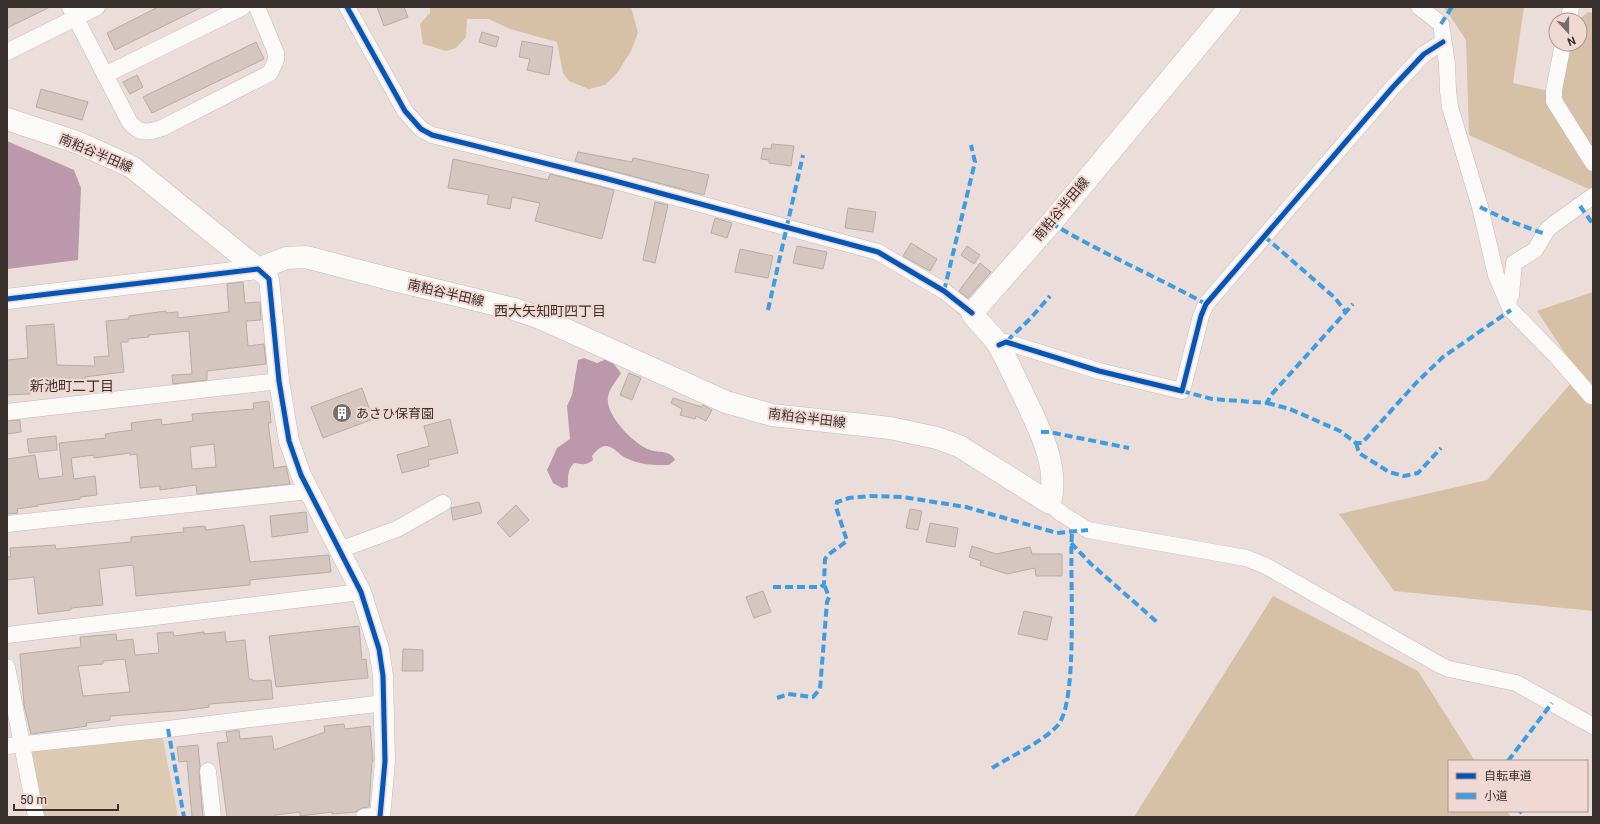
<svg xmlns="http://www.w3.org/2000/svg" width="1600" height="824" font-family="Roboto,'Noto Sans JP',sans-serif">
<rect width="100%" height="100%" fill="#ebddda"/>
<polygon fill="#ddcab3" points="158,736 163,739 178,817 43,817 30,755 35,750"/>
<g fill="#d6c1a6">
<polygon points="430,7 631,7 638,33 631,51 617,73 605,85 589,89 569,81 563,73 557,42 510,29 489,19 467,19 466,37 456,48 446,51 423,44 420,24 430,13"/>
<polygon points="1444,7 1524,7 1513,83 1558,93 1568,44 1580,44 1580,20 1578,20 1588,12 1593,13 1593,191 1469,135 1466,40"/>
<polygon points="1593,292 1593,611 1394,591 1339,514 1487,480 1579,374 1537,311"/>
<polygon points="1273,596 1418,671 1475,761 1449,761 1449,811 1507,811 1511,817 1134,817"/>
</g>
<g fill="#bc98ab">
<polygon points="7,141 74,170 81,188 78,260 7,269"/>
<path d="M584 358 597 363 609 358 621 373C616 382 606 391 608 403 610 419 635 445 650 450 660 453 670 450 675 460L669 465C654 465 639 465 626 458 619 455 616 448 607 446 601 445 596 451 592 456L593 460C587 466 581 464 574 463 567 470 568 478 568 487L562 488 553 483 547 470 557 448 570 439 567 406 572 395 578 360Z"/>
</g>
<g fill="#d5c6bf" stroke="#b6ada8" fill-rule="evenodd">
<polygon points="7,7 50,7 7,28"/>
<polygon points="158,7 202,7 115,50 107,33"/>
<polygon points="377,7 404,7 408,17 384,26"/>
<polygon points="482,32 499,37 496,47 479,42"/>
<polygon points="522,41 553,47 549,75 527,70 530,59 519,57"/>
<polygon points="256,42 264,59 152,113 143,97"/>
<polygon points="137,75 143,87 130,94 123,82"/>
<polygon points="41,89 88,102 82,120 36,107"/>
<polygon points="772,144 794,146 791,166 769,163 769,160 761,159 763,148 771,149"/>
<polygon points="578,152 632,162 633,158 709,175 704,195 575,161"/>
<polygon points="453,159 548,180 550,174 614,190 602,239 535,221 540,203 512,197 510,209 487,204 489,195 448,188"/>
<polygon points="655,202 668,205 655,263 643,260"/>
<polygon points="848,208 876,212 873,232 845,228"/>
<polygon points="715,218 732,223 727,238 711,233"/>
<polygon points="911,243 937,259 930,271 903,256"/>
<polygon points="797,246 827,252 823,269 793,263"/>
<polygon points="967,246 980,255 974,264 961,255"/>
<polygon points="740,249 773,256 768,278 735,272"/>
<polygon points="980,263 991,272 968,298 959,291"/>
<polygon points="243,282 245,303 260,302 261,320 246,321 248,346 264,344 266,364 207,371 207,380 173,384 172,375 192,374 189,331 149,335 149,337 128,339 128,342 121,342 124,372 85,377 85,382 66,382 66,385 30,389 30,394 7,395 7,360 28,358 26,326 54,324 57,365 95,366 94,357 109,356 106,321 129,319 129,316 166,311 166,313 178,312 178,318 229,312 227,284"/>
<polygon points="629,373 641,378 632,400 620,395"/>
<polygon points="362,388 373,419 323,438 311,407"/>
<polygon points="673,398 702,407 703,405 712,410 706,421 696,416 695,419 680,415 682,409 671,403"/>
<path d="M269 401 271 423H268L274 468 286 466 290 484 197 494 196 485 160 490V486L140 488 137 454 130 455V453L94 458V455L71 458 74 479 95 476 97 495 80 497V499L37 505 38 506 17 509 18 513 7 514V459L35 455 39 479 63 476 59 443 106 438 105 434 132 430 131 423 161 419 162 425 193 421 192 414 254 409 253 403ZM214 444 216 467 192 469 190 447Z"/>
<polygon points="450,419 458,453 428,460 429,466 402,473 397,455 429,446 424,426"/>
<polygon points="20,420 21,432 7,434 7,421"/>
<polygon points="56,436 57,450 29,453 27,439"/>
<polygon points="479,502 482,513 453,520 451,508"/>
<polygon points="516,505 529,520 510,537 497,523"/>
<polygon points="910,509 922,511 918,530 906,528"/>
<polygon points="306,512 308,532 272,537 270,516"/>
<polygon points="930,523 958,528 955,547 926,542"/>
<polygon points="244,525 250,562 329,555 331,572 250,580 250,585 136,596 133,565 99,569 103,605 71,608 71,610 38,614 34,577 7,580 7,557 11,557 10,548 55,545 56,549 131,542 131,537 184,532 183,528 205,526 206,530"/>
<polygon points="972,546 996,554 1030,547 1032,554 1062,554 1062,576 1036,576 1035,568 1007,574 980,565 981,561 969,557"/>
<polygon points="763,591 771,612 754,618 746,597"/>
<polygon points="1024,611 1052,617 1047,640 1018,634"/>
<polygon points="359,626 362,660 366,659 368,678 276,687 269,636"/>
<path d="M173 632 174 636 204 632V634L225 632 226 642 245 640 249 679H252L253 681 271 680 273 699 209 704V707L189 710 110 716V720L86 723 87 726 31 734 24 705 20 654 81 647 80 637 116 634 117 641 133 639 135 655 159 653 157 633ZM125 659 130 692 83 696 78 666 103 664V661Z"/>
<polygon points="403,649 423,650 423,671 402,671"/>
<polygon points="344,724 345,729 370,726 373,761 372,762 369,807 362,808 356,812 332,814 332,812 300,816 300,812 275,815 276,817 227,817 217,743 228,742 226,732 239,730 240,739 272,736 274,750 325,732 324,726"/>
<polygon points="198,745 200,766 199,772 203,817 192,817 187,761 179,762 177,747"/>
</g>
<g fill="none" stroke-linecap="round" stroke-linejoin="round">
<defs>
<g id="minor">
<path d="M70 7 129 121C138 134 148 133 162 128L270 73 276 60V53L257 7"/>
<polyline points="347,7 405,111 421,129 432,135 604,178 878,252 944,291 972,313"/>
<polyline points="1419,7 1441,24 1447,64 1448,91 1450,107 1480,207 1496,275 1511,310 1556,356 1591,396"/>
<polyline points="1569,20 1571,7"/>
<polyline points="1563,44 1554,90 1554,101 1593,163"/>
<polyline points="7,52 97,7"/>
<polyline points="105,75 243,7"/>
<polyline points="1507,301 1511,295 1514,263 1535,250 1547,230 1554,224 1593,196"/>
<polyline points="999,345 1006,342 1099,371 1182,391 1201,316 1206,304 1393,87 1424,54 1443,42"/>
<polyline points="7,412 279,381"/>
<polyline points="1050,503 1062,514 1088,530 1246,558 1266,566 1440,665 1449,669 1516,683 1593,726"/>
<polyline points="7,524 309,491"/>
<polyline points="339,550 397,529 443,503"/>
<polyline points="7,635 361,592"/>
<polyline points="7,667 36,817"/>
<polyline points="7,746 168,729 384,703"/>
<polyline points="208,771 213,817"/>
<polyline points="364,817 380,815"/>
</g>
<polyline id="tertiary" points="7,299 258,269 269,279 279,381 289,441 301,475 361,592 379,649 383,676 385,761 380,817"/>
<path id="secondary" d="M7 119 79 143 132 167 258 269 286 258 306 257 394 280 514 309 538 317 726 402 772 415 890 428 937 438 959 446 1050 503C1060 464 1037 425 1021 390 1014 376 1007 360 999 346 992 333 980 326 972 313L1051 223 1230 7"/>
</defs>
<use href="#minor" stroke="#c6bbb9" stroke-width="17"/>
<use href="#tertiary" stroke="#c6bbb9" stroke-width="21"/>
<use href="#secondary" stroke="#c6bbb9" stroke-width="23"/>
<use href="#minor" stroke="#fcfaf9" stroke-width="16"/>
<use href="#tertiary" stroke="#fcfaf9" stroke-width="20"/>
<use href="#secondary" stroke="#fcfaf9" stroke-width="22"/>
<g stroke="#3e9de1" stroke-width="4" stroke-dasharray="8 4" stroke-linecap="butt">
<polyline points="1441,24 1452,7"/>
<polyline points="1580,206 1593,224"/>
<polyline points="1480,207 1507,220 1545,234"/>
<path d="M1051 223C1101 253 1155 276 1206 304"/>
<polyline points="1264,236 1335,298 1345,311"/>
<polyline points="944,291 975,162 971,145"/>
<polyline points="768,310 803,155"/>
<polyline points="1008,342 1010,338 1030,319 1050,296"/>
<polyline points="1182,391 1212,399 1267,403 1271,395 1353,304"/>
<polyline points="1267,403 1290,409 1340,431 1356,443 1362,443 1416,383 1443,357 1511,310"/>
<polyline points="1041,432 1049,432 1129,448"/>
<polyline points="1356,443 1359,453 1389,472 1404,476 1418,473 1441,448"/>
<polyline points="1071,543 1091,564 1157,622"/>
<polyline points="773,587 821,587 824,584 825,559 829,554 847,541 836,507 837,502 849,498 871,496 903,497 966,507 1057,533 1088,530"/>
<polyline points="777,698 788,694 813,697 820,689 827,602 829,597 824,584"/>
<polyline points="168,729 184,817"/>
<polyline points="1508,761 1552,703"/>
<path d="M992 768C1011 756 1043 742 1058 725 1079 700 1069 572 1072 533"/>
<polyline points="1520,811 1522,813"/>
</g>
<defs>
<g id="cycleway">
<polyline points="347,7 405,111 421,129 432,135 604,178 878,252 944,291 972,313"/>
<polyline points="7,299 258,269 269,279 279,381 289,441 301,475 361,592 379,649 383,676 385,761 380,817"/>
<polyline points="999,345 1006,342 1099,371 1182,391 1201,316 1206,304 1393,87 1424,54 1443,42"/>
</g>
</defs>
<use href="#cycleway" stroke="#f2d8d3" stroke-width="8"/>
<use href="#cycleway" stroke="#0057b8" stroke-width="5"/>
</g>
<defs>
<symbol id="building-disc" viewBox="-11 -11 22 22"><circle r="9.5" fill="#786d6a" stroke="#f2d8d3"/><path d="M-4-6H4V6H1V3H-1V6H-4ZM-2.5-4.3h1.7v1.8h-1.7ZM.8-4.3h1.7v1.8H.8ZM-2.5-1h1.7V.8h-1.7ZM.8-1h1.7V.8H.8Z" fill="#fff"/></symbol>
</defs>
<g fill-rule="evenodd">
<use href="#building-disc" x="331" y="402" width="22" height="22"/>
</g>
<g text-anchor="middle" dominant-baseline="central" stroke-width="4" stroke-linejoin="round" paint-order="stroke">
<g font-size="13" fill="#3a302e" stroke="#f2d8d3">
<text transform="translate(96 153) rotate(23)">南粕谷半田線</text>
<text transform="translate(1061 209) rotate(-50)">南粕谷半田線</text>
<text transform="translate(446 293) rotate(13)">南粕谷半田線</text>
<text transform="translate(807 418) rotate(7)">南粕谷半田線</text>
</g>
<g font-size="13" fill="#3a302e" stroke="#f2d8d3" text-anchor="start">
<text x="356" y="413">あさひ保育園</text>
</g>
<g font-size="14" fill="#3a302e" stroke="#f2d8d3">
<text x="550" y="311">西大矢知町四丁目</text>
<text x="72" y="386">新池町二丁目</text>
</g>
</g>
<rect width="1600" height="824" fill="none" stroke="#3a302e" stroke-width="16"/>
<rect x="1448" y="760" width="140" height="52" fill="#f2d8d3" stroke="#a89591"/>
<rect x="1456" y="773" width="20" height="6" fill="#0057b8" stroke="#a89591"/>
<text x="1484" y="780" font-size="12" fill="#3a302e">自転車道</text>
<rect x="1456" y="793" width="20" height="6" fill="#3e9de1" stroke="#a89591"/>
<text x="1484" y="800" font-size="12" fill="#3a302e">小道</text>
<g transform="translate(1568 32) rotate(159)"><circle r="19" fill="#f2d8d3" stroke="#a89591"/>
<path d="M0-3L7 15L0 10L-7 15Z" fill="#786d6a"/>
<text y="-6" font-size="11" font-weight="bold" text-anchor="middle" fill="#3a302e">N</text>
</g>
<path d="M14 804v6h104v-6" fill="none" stroke="#3a302e" stroke-width="2"/>
<text x="20" y="804" font-size="12" fill="#3a302e" stroke="#f2d8d3" stroke-width="3" paint-order="stroke">50 m</text>
</svg>
